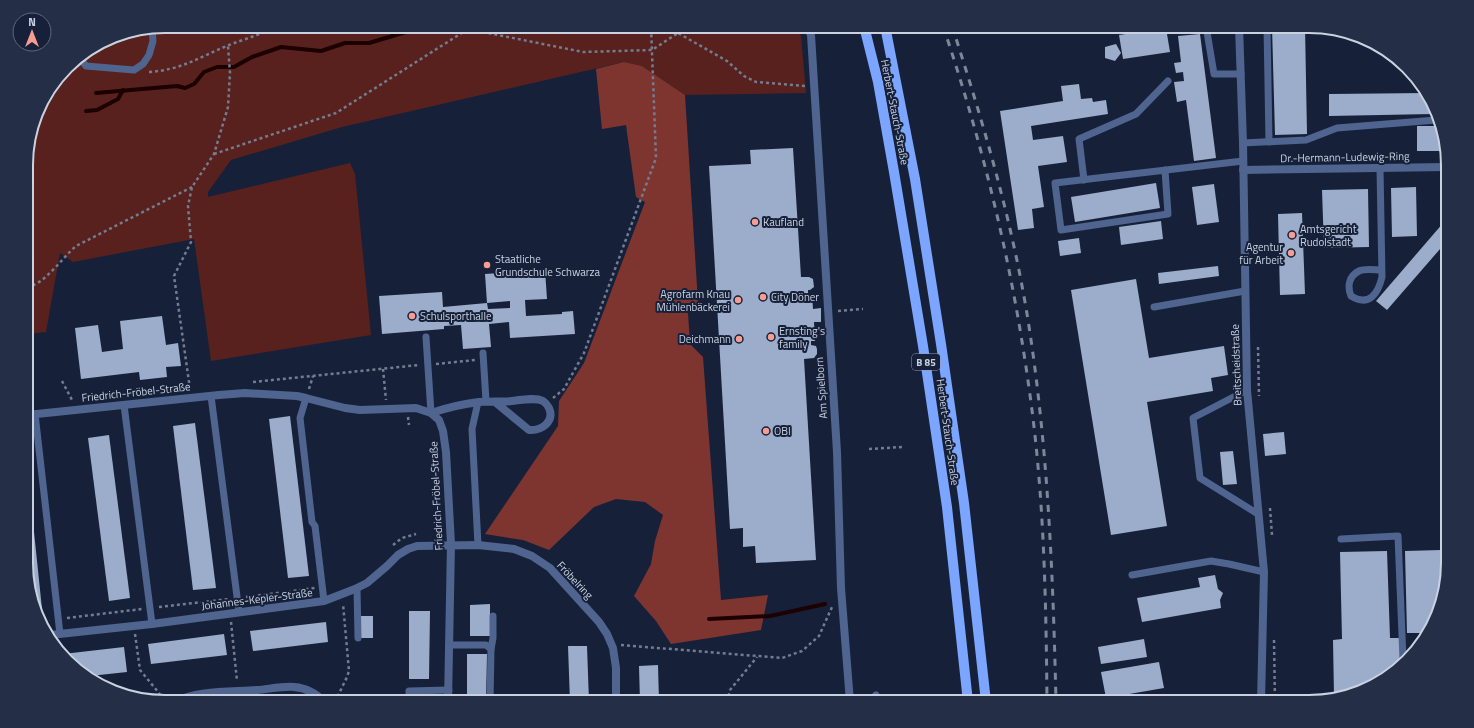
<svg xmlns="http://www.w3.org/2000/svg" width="1474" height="728" font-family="'Titillium Web',sans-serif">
<rect width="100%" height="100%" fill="#162139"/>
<polygon fill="#58211d" points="165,26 795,26 801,36 806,93 685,95 642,66 624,62 342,127 231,160 208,192 208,197 350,163 355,174 371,335 211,361 194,239 73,262 60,253 46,332 27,334 26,156 40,104 73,61 112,37"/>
<polygon fill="#7e3530" points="624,62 642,66 685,95 698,303 688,313 690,344 703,357 721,600 768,595 761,630 671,644 656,621 634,596 651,564 655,541 663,515 645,502 616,499 594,507 549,550 523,540 485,534 558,426 559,401 584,363 645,202 636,197 626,125 602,129 596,69"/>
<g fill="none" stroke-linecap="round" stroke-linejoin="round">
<g stroke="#1c0000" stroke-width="4">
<polyline points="96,93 177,86 185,88 194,84 204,72 217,67 234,67 252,57 281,47 321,51 345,43 369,43 426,26"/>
<polyline points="86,111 97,110 118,99 123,90"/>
<polyline points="709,619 770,616 825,604"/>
</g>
</g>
<g fill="#9caccb">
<polygon points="1272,26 1305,26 1307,134 1275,135"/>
<polygon points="1166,28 1170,52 1123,59 1119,35"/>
<polygon points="1200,34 1216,158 1194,161 1186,100 1177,102 1174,82 1184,81 1183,72 1176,73 1174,63 1181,62 1178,36"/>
<polygon points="1116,44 1121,53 1115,61 1105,58 1105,47"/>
<polygon points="1079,84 1081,99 1092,98 1093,102 1106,100 1108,114 1031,126 1033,140 1063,136 1067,162 1038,166 1044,207 1032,209 1034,228 1018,230 1000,111 1063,101 1061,86"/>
<polygon points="1426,93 1433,114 1329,116 1329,94"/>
<polygon points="1417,126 1439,126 1447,151 1417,151"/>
<polygon points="793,148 801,277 809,277 813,279 814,287 810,290 808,290 808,294 812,294 813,309 821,308 821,322 814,322 815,341 811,341 811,345 816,346 817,349 817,354 814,358 804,359 816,560 756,563 755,546 743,547 743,528 730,529 709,166 751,164 750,150"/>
<polygon points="1156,183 1160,208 1075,222 1071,197"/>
<polygon points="1214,184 1219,222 1197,225 1192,187"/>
<polygon points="1416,187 1417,236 1392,237 1391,188"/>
<polygon points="1368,189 1369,247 1324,248 1322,190"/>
<polygon points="1302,213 1305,294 1280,295 1278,214"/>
<polygon points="1161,221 1163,239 1121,245 1119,227"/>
<polygon points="1444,222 1447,225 1447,241 1387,310 1376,301"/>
<polygon points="1079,238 1081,253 1060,256 1058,241"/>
<polygon points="1218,266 1219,276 1159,284 1158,273"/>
<polygon points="545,270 547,299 525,300 526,316 562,314 562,312 573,311 575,334 510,338 509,322 489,324 491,347 463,349 461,325 444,326 444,329 382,334 379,296 442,292 443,307 487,303 488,309 510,308 510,301 487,303 485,274"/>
<polygon points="1136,279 1149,358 1224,346 1228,375 1211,378 1213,391 1147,402 1167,526 1111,535 1071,290"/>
<polygon points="162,316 166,345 178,343 181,366 166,367 167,377 140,380 139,372 81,379 75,328 98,325 102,352 123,349 120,321"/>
<polygon points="290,416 309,576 288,578 269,419"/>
<polygon points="195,423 216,588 193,590 173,426"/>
<polygon points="1284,432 1286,454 1265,456 1263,434"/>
<polygon points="109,435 130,598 109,601 88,438"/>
<polygon points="1233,451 1237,484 1223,485 1220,452"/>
<polygon points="27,474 28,474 42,609 39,609 27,581"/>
<polygon points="1441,550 1442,589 1434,624 1426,633 1407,633 1405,551"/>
<polygon points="1387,551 1390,638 1401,638 1402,660 1386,679 1334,696 1333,640 1342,639 1340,552"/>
<polygon points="1215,575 1218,589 1223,593 1220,600 1221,608 1142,622 1137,598 1200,587 1198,578"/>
<polygon points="490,604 490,636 470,636 470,605"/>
<polygon points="409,611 430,611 429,679 409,679"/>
<rect x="361" y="616" width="12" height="22"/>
<polygon points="326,622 328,642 253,651 250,631"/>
<polygon points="224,634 227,655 151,664 148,644"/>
<polygon points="1144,639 1147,657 1101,664 1098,647"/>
<polygon points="568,646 587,646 589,702 570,702"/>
<polygon points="124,647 127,672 90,676 63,654"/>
<polygon points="467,654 487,654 486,702 467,702"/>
<polygon points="1159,662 1164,688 1106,698 1101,672"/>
<polygon points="658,665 659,702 640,702 639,666"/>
<rect x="364" y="694" width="19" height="8"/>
</g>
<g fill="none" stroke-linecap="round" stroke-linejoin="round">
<g stroke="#737c90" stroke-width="2.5" stroke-dasharray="3 3" stroke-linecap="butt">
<polyline points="669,26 678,33 727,61 744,76 756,82 805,86"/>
<path d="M149 72C181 70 200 57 229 45 245 39 262 34 278 26"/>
<polyline points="214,154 336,113 468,29 583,52 652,50 678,33 685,26"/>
<path d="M27 287C44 285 62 258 76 246L192 187"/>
<polyline points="838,311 863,309"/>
<polyline points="1258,347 1259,396"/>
<polyline points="436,364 475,360"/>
<polyline points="383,369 386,400"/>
<polyline points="62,381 72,400"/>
<polyline points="253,382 419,365"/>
<polyline points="190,389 174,276 191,242 188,206 192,187 214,154 228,107 230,73 228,46"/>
<polyline points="309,389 313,376"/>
<polyline points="553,398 564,389 584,353 656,158 651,26"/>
<polyline points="408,417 409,425"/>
<polyline points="869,449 902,447"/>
<polyline points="1270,508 1272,535"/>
<polyline points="393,545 402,538 416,534"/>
<polyline points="246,597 315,588"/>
<polyline points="159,607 229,599"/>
<polyline points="67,618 142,609"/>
<polyline points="44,621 50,620"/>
<polyline points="231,622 237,681"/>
<polyline points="135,634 140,670 159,693 163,702"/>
<polyline points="1274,640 1275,702"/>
<polyline points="621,645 782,658 802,651 819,636 832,607"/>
<polyline points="335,702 347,677 349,671 343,604"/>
<polyline points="727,702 730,690 757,657"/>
</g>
<g stroke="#4f648f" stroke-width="7">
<polyline points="1206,26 1214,74 1241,74"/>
<polyline points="1267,26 1269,142"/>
<polyline points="79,57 86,66 134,70 143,64 149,55 153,41 152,29"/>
<polyline points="1243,143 1306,140 1337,128 1436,120"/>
<path d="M1380 168 1382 277C1378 294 1369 307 1351 296 1347 286 1349 276 1359 271 1365 268 1375 270 1381 270"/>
<polyline points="1165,170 1168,214 1061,230 1055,183 1243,161"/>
<polyline points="1084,180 1079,139 1136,114 1168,81"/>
<polyline points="1154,307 1245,291"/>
<polyline points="426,337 431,413"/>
<polyline points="483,353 486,401"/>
<polyline points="1247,390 1193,418 1200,478 1258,514"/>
<polyline points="211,396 239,612"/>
<polyline points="306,398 300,418 312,522 315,526 324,601"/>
<polyline points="478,402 472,429 478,545"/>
<polyline points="124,405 152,624"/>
<polyline points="35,414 60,634"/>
<polyline points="1341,539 1398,536 1403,660"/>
<polyline points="1132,575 1211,561 1229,564 1264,572"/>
<polyline points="357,588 358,638"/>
<polyline points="449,645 486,645 491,649 490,702"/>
<polyline points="491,649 493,638 493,616"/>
<polyline points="409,702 409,691 449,690"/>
<polyline points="869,702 876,695"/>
</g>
<g stroke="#4f648f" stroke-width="8">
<polyline points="807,26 811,35 837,452 841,588 850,702"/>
<polyline points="1239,26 1243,143 1247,390 1264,572 1261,702"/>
<polyline points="1243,170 1447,167"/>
<path d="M431 413C446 408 462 404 479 402 490 401 501 402 512 401 521 400 535 397 543 401 546 403 548 406 549 408 555 422 541 431 529 430L495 402"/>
<polyline points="50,635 152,624 324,601 355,589 367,583 387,566 398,555 408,549 417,546 478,545 514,549 532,556 550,568 599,622 607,634 613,648 616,668 616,702"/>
<path d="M175 702C196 690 233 692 257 690 269 689 283 686 294 687 306 688 316 693 324 702"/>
</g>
<polyline stroke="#4f648f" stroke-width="8" points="27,415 219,395 245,393 297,396 306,398 345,408 360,410 416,408 431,413 439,420 443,431 446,452 451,544 448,702"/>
<g stroke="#7ba5ff" stroke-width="10">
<polyline points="864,26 878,82 894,172 923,346 947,507 968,702"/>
<polyline points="885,26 915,179 941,344 964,503 986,702"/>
</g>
<g stroke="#7d879a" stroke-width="3" stroke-dasharray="7 7" stroke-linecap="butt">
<path d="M943 26C983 145 1012 264 1029 388 1044 492 1046 597 1047 702"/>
<path d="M952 26C983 122 1012 220 1028 320 1048 447 1053 574 1056 702"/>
</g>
</g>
<g fill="#f59c93" stroke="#162139" stroke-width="1.5">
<circle cx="755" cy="222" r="4"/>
<circle cx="1292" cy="235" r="4"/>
<circle cx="1291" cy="253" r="4"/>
<circle cx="487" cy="265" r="4"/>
<circle cx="763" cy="297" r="4"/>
<circle cx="738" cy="300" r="4"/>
<circle cx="412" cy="316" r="4"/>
<circle cx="771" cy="337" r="4"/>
<circle cx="739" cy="339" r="4"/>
<circle cx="766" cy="431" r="4"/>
</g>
<g text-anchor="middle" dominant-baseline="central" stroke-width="4" stroke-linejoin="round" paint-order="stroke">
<rect fill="#162139" stroke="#949daf" stroke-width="1" x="912" y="354" width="28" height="16" rx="3"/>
<g font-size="10" font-weight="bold" fill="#cad2e2">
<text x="926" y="362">B 85</text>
</g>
<g font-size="11" fill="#cad2e2" stroke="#162139">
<text transform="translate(895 112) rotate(79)">Herbert-Stauch-Straße</text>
<text transform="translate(1345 157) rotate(-1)">Dr.-Hermann-Ludewig-Ring</text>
<text transform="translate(1236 365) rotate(-92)">Breitscheidstraße</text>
<text transform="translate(821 388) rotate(-94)">Am Spielborn</text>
<text transform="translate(136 392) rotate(-6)">Friedrich-Fröbel-Straße</text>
<text transform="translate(948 432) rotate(82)">Herbert-Stauch-Straße</text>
<text transform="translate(436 496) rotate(-93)">Friedrich-Fröbel-Straße</text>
<text transform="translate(575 580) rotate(47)">Fröbelring</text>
<text transform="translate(257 599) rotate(-7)">Johannes-Kepler-Straße</text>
</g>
<g font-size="11" fill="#cad2e2" stroke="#162139" text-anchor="start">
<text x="763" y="222">Kaufland</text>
<text x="1300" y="229">Amtsgericht<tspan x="1300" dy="13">Rudolstadt</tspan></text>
<text x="1283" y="247" text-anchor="end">Agentur<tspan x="1283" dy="13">für Arbeit</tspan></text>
<text x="495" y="259">Staatliche<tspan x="495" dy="13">Grundschule Schwarza</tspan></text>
<text x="730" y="294" text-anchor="end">Agrofarm Knau<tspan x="730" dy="13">Mühlenbäckerei</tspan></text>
<text x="771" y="297">City Döner</text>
<text x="420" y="316">Schulsporthalle</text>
<text x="779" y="331">Ernsting's<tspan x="779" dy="13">family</tspan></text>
<text x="731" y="339" text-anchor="end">Deichmann</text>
<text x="774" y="431">OBI</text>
</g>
</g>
<path d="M0 0H1474V728H0ZM165 33H1309A132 132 0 0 1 1441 165V563A132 132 0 0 1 1309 695H165A132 132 0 0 1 33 563V165A132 132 0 0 1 165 33Z" fill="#242f47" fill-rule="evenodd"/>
<path fill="none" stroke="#cad2e2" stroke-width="2" d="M165 33H1309A132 132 0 0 1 1441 165V563A132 132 0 0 1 1309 695H165A132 132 0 0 1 33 563V165A132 132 0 0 1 165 33Z"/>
<g transform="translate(32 32)"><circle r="19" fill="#162139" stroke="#5e687d"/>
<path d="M0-3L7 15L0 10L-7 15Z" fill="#f59c93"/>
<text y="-6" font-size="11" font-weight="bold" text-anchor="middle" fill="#cad2e2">N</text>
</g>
</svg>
